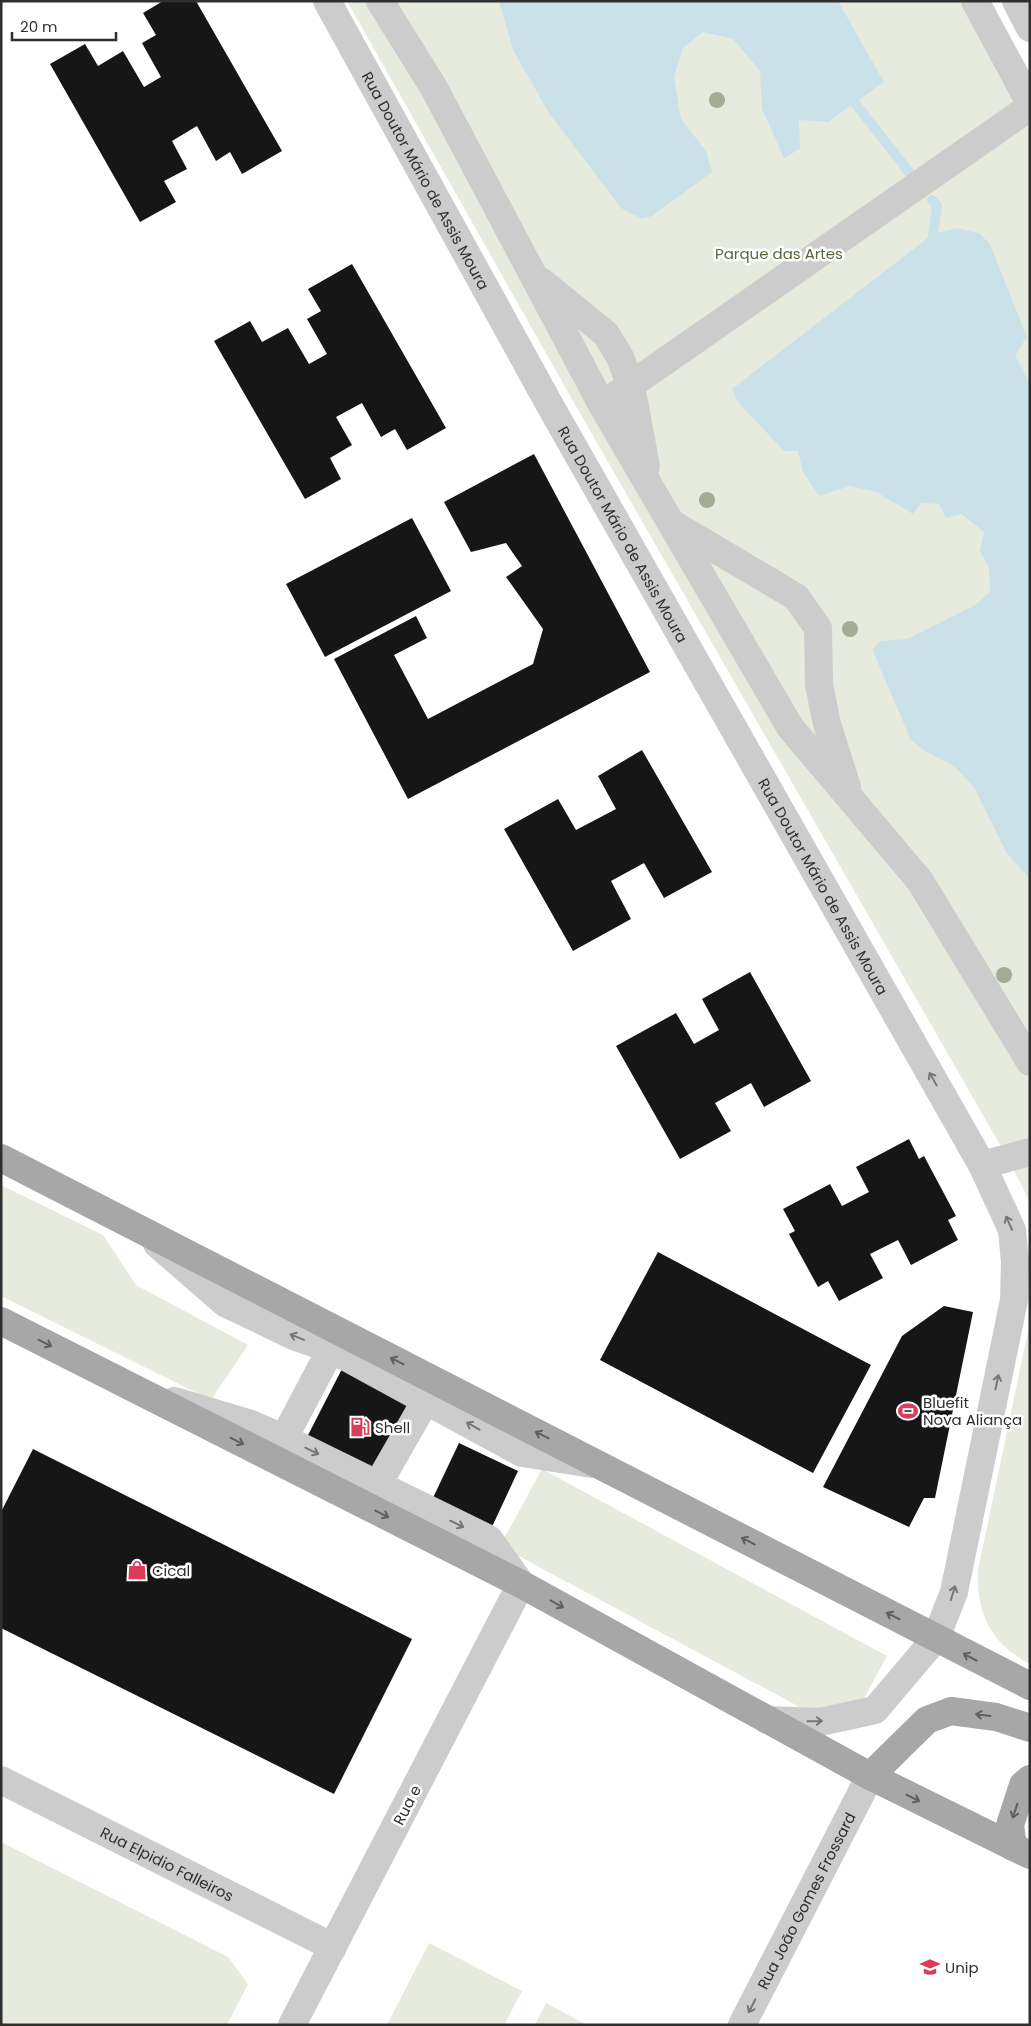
<svg xmlns="http://www.w3.org/2000/svg" width="1031" height="2026" font-family="Poppins,sans-serif">
<rect width="100%" height="100%" fill="#fff"/>
<g fill="#e6ebde">
<polygon points="347,1 991,1 1030,78 1030,1207 1026,1194 1007,1157 577,408"/>
<polygon points="1,1185 103,1235 136,1285 248,1345 211,1400 1,1296"/>
<path d="M1030 1322V1664C991 1644 976 1613 978 1570Z"/>
<polygon points="542,1469 887,1656 846,1732 500,1546"/>
<polygon points="1,1842 228,1957 248,1984 227,2025 1,2025"/>
<polygon points="429,1943 522,1991 504,2025 387,2025"/>
<polygon points="546,2003 587,2025 535,2025"/>
</g>
<g fill="#cbe1ea">
<polygon points="499,1 838,1 884,82 828,122 799,120 800,149 784,158 762,109 760,71 733,39 703,32 683,48 674,77 681,119 706,151 712,172 652,216 642,219 621,208 549,113 513,50"/>
<polygon points="957,228 979,233 990,244 1027,337 1015,355 1030,384 1030,879 1007,854 974,787 955,767 925,751 911,740 872,649 881,641 907,639 975,605 990,592 989,567 980,551 984,532 961,514 946,518 939,504 921,503 913,514 876,492 850,486 819,496 803,472 798,451 784,451 738,402 732,389 933,234"/>
</g>
<g fill="none" stroke-linecap="round" stroke-linejoin="round">
<g stroke="#cbe1ea" stroke-width="10">
<polyline points="848,94 909,172"/>
<polyline points="932,200 937,206 933,234 937,246"/>
</g>
</g>
<g fill="#161616">
<polygon points="163,1 196,1 282,151 242,174 230,152 216,161 197,126 172,141 187,169 164,181 176,202 140,222 50,64 85,44 98,66 123,51 144,87 161,77 142,43 156,35 143,13"/>
<polygon points="352,264 446,428 407,450 395,429 381,437 362,403 336,417 352,445 330,458 341,479 305,499 214,341 250,321 262,342 288,328 309,364 327,354 307,319 321,311 308,289"/>
<polygon points="534,454 650,672 408,799 334,659 416,616 427,638 394,655 428,719 533,664 543,629 506,577 522,566 506,543 471,552 444,502"/>
<polygon points="412,518 451,591 325,657 286,584"/>
<polygon points="642,750 712,872 664,898 644,863 611,881 631,919 573,951 504,829 558,799 576,830 616,809 598,776"/>
<polygon points="750,972 811,1081 764,1107 751,1083 715,1103 731,1131 680,1159 616,1046 676,1013 694,1044 719,1030 702,999"/>
<polygon points="909,1139 919,1159 924,1156 956,1216 948,1220 958,1240 911,1265 898,1240 870,1254 883,1278 839,1301 828,1281 818,1287 789,1234 795,1231 783,1209 830,1184 842,1206 869,1192 856,1167"/>
<polygon points="658,1252 871,1365 813,1473 600,1360"/>
<polygon points="944,1306 973,1312 935,1498 924,1498 909,1527 823,1487 902,1336"/>
<polygon points="344,1365 416,1402 377,1475 306,1439"/>
<polygon points="459,1443 518,1471 491,1529 431,1502"/>
<polygon points="33,1449 412,1639 334,1794 1,1628 1,1512"/>
</g>
<g fill="none" stroke-linecap="round" stroke-linejoin="round">
<g stroke="#ccc" stroke-width="28">
<path id="s1" d="M327 1 552 409 982 1165 1012 1230 1015 1262 1014 1300 954 1592 936 1638 875 1710 820 1722 767 1720"/>
<polyline points="380,1 434,88 602,405 790,727 920,881 1030,1062"/>
<polyline points="975,1 1030,103"/>
<polyline points="1016,1 1030,28"/>
<polyline points="542,282 606,334 620,357 631,386 646,466"/>
<polyline points="602,405 1030,107"/>
<polyline points="673,524 796,597 818,628 819,685 827,724 847,787"/>
<polyline points="982,1165 1030,1152"/>
<polyline points="157,1244 225,1303 296,1337 331,1349 522,1453 592,1464"/>
<polyline points="174,1401 251,1424 279,1436 489,1539 521,1584 292,2025"/>
<polyline points="284,1438 331,1349"/>
<polyline points="378,1484 426,1400"/>
<path id="s2" d="M1 1780 333 1947"/>
<path id="s3" d="M742 2025 870 1776"/>
</g>
<g stroke="#a7a7a7" stroke-width="28">
<polyline points="1,1158 1030,1686"/>
<polyline points="1,1321 521,1584 870,1776 1030,1855"/>
<polyline points="870,1776 927,1720 951,1711 996,1717 1030,1728"/>
<polyline points="1013,1847 1010,1825 1023,1785 1030,1779"/>
</g>
</g>
<g fill="#a3ac95">
<circle cx="717" cy="100" r="8"/>
<circle cx="707" cy="500" r="8"/>
<circle cx="850" cy="629" r="8"/>
<circle cx="1004" cy="975" r="8"/>
</g>
<defs><path id="oneway-shaft" d="M-6 0H5M1.5-3L5.5 0L1.5 3" fill="none" stroke-width="1.6" stroke-linecap="round" stroke-linejoin="round" transform="scale(1.25)"/></defs>
<g stroke="#767676">
<use href="#oneway-shaft" transform="translate(933 1079) rotate(-120)"/>
<use href="#oneway-shaft" transform="translate(1009 1223) rotate(-114)"/>
<use href="#oneway-shaft" transform="translate(297 1337) rotate(-158)"/>
<use href="#oneway-shaft" transform="translate(997 1382) rotate(-78)"/>
<use href="#oneway-shaft" transform="translate(473 1426) rotate(-151)"/>
<use href="#oneway-shaft" transform="translate(312 1451) rotate(26)"/>
<use href="#oneway-shaft" transform="translate(457 1524) rotate(26)"/>
<use href="#oneway-shaft" transform="translate(953 1593) rotate(-73)"/>
<use href="#oneway-shaft" transform="translate(815 1721) rotate(-1)"/>
<use href="#oneway-shaft" transform="translate(752 2006) rotate(117)"/>
</g>
<g stroke="#5f5f5f">
<use href="#oneway-shaft" transform="translate(45 1343) rotate(27)"/>
<use href="#oneway-shaft" transform="translate(397 1361) rotate(-153)"/>
<use href="#oneway-shaft" transform="translate(542 1435) rotate(-153)"/>
<use href="#oneway-shaft" transform="translate(237 1441) rotate(27)"/>
<use href="#oneway-shaft" transform="translate(382 1514) rotate(27)"/>
<use href="#oneway-shaft" transform="translate(748 1541) rotate(-153)"/>
<use href="#oneway-shaft" transform="translate(557 1604) rotate(29)"/>
<use href="#oneway-shaft" transform="translate(893 1616) rotate(-153)"/>
<use href="#oneway-shaft" transform="translate(970 1657) rotate(-152)"/>
<use href="#oneway-shaft" transform="translate(983 1715) rotate(-173)"/>
<use href="#oneway-shaft" transform="translate(913 1798) rotate(26)"/>
<use href="#oneway-shaft" transform="translate(1015 1811) rotate(108)"/>
</g>
<defs>
<symbol id="stadium-bare" viewBox="-9 -9 18 18"><path d="M0-5a6.5 5 0 1 0 0 10a6.5 5 0 1 0 0-10ZM-3.5-1.8h7v3.6h-7Z" fill="#da3d5b" stroke="#fff" stroke-width="2.5" paint-order="stroke"/></symbol>
<symbol id="fuel-bare" viewBox="-9 -9 18 18"><path d="M-5.5-6h7V0h2V4h1.3V-2.5L3-4.5l.8-.8L6-3V5H2.5V1h-1V6h-7ZM-4.2-4.7v3.2H.2V-4.7Z" fill="#da3d5b" stroke="#fff" stroke-width="2.5" paint-order="stroke"/></symbol>
<symbol id="shop-bare" viewBox="-9 -9 18 18"><path d="M-5-2.5h2.3a2.7 3.5 0 0 1 5.4 0H5L5.5 6h-11ZM-1.5-2.5h3a1.5 2.3 0 0 0-3 0Z" fill="#da3d5b" stroke="#fff" stroke-width="2.5" paint-order="stroke"/></symbol>
<symbol id="university-bare" viewBox="-9 -9 18 18"><path d="M0-5L7-2L0 1L-7-2ZM-4 1L0 2.5L4 1V4Q0 6-4 4Z" fill="#da3d5b" stroke="#fff" stroke-width="2.5" paint-order="stroke"/></symbol>
</defs>
<g fill-rule="evenodd">
<use href="#stadium-bare" x="894" y="1397" width="28" height="28"/>
<use href="#fuel-bare" x="346" y="1413" width="28" height="28"/>
<use href="#shop-bare" x="123" y="1556" width="28" height="28"/>
<use href="#university-bare" x="916" y="1953" width="28" height="28"/>
</g>
<g text-anchor="middle" dominant-baseline="central" stroke-width="5" stroke-linejoin="round" paint-order="stroke">
<g font-size="15" fill="#2f2f2f" stroke="#fff">
<text stroke="none"><textPath href="#s1" startOffset="205">Rua Doutor Mário de Assis Moura</textPath></text>
<text stroke="none"><textPath href="#s1" startOffset="610">Rua Doutor Mário de Assis Moura</textPath></text>
<text stroke="none"><textPath href="#s1" startOffset="1015">Rua Doutor Mário de Assis Moura</textPath></text>
<text transform="translate(407 1805) rotate(-63)">Rua e</text>
<text stroke="none"><textPath href="#s2" startOffset="186">Rua Elpidio Falleiros</textPath></text>
<text stroke="none"><textPath href="#s3" startOffset="140">Rua João Gomes Frossard</textPath></text>
</g>
<g font-size="15" fill="#57683f" stroke="#fff">
<text x="779" y="253">Parque das Artes</text>
</g>
<g font-size="15" fill="#2f2f2f" stroke="#fff" text-anchor="start">
<text x="923" y="1402">Bluefit<tspan x="923" dy="17">Nova Aliança</tspan></text>
<text x="375" y="1427">Shell</text>
<text x="152" y="1570">Cical</text>
<text x="945" y="1967">Unip</text>
</g>
</g>
<rect width="1031" height="2026" fill="none" stroke="#2f2f2f" stroke-width="5"/>
<path d="M12 32v8h104v-8" fill="none" stroke="#2f2f2f" stroke-width="2.5"/>
<text x="20" y="32" font-size="15" fill="#2f2f2f" stroke="#ffffff" stroke-width="4" paint-order="stroke">20 m</text>
</svg>
